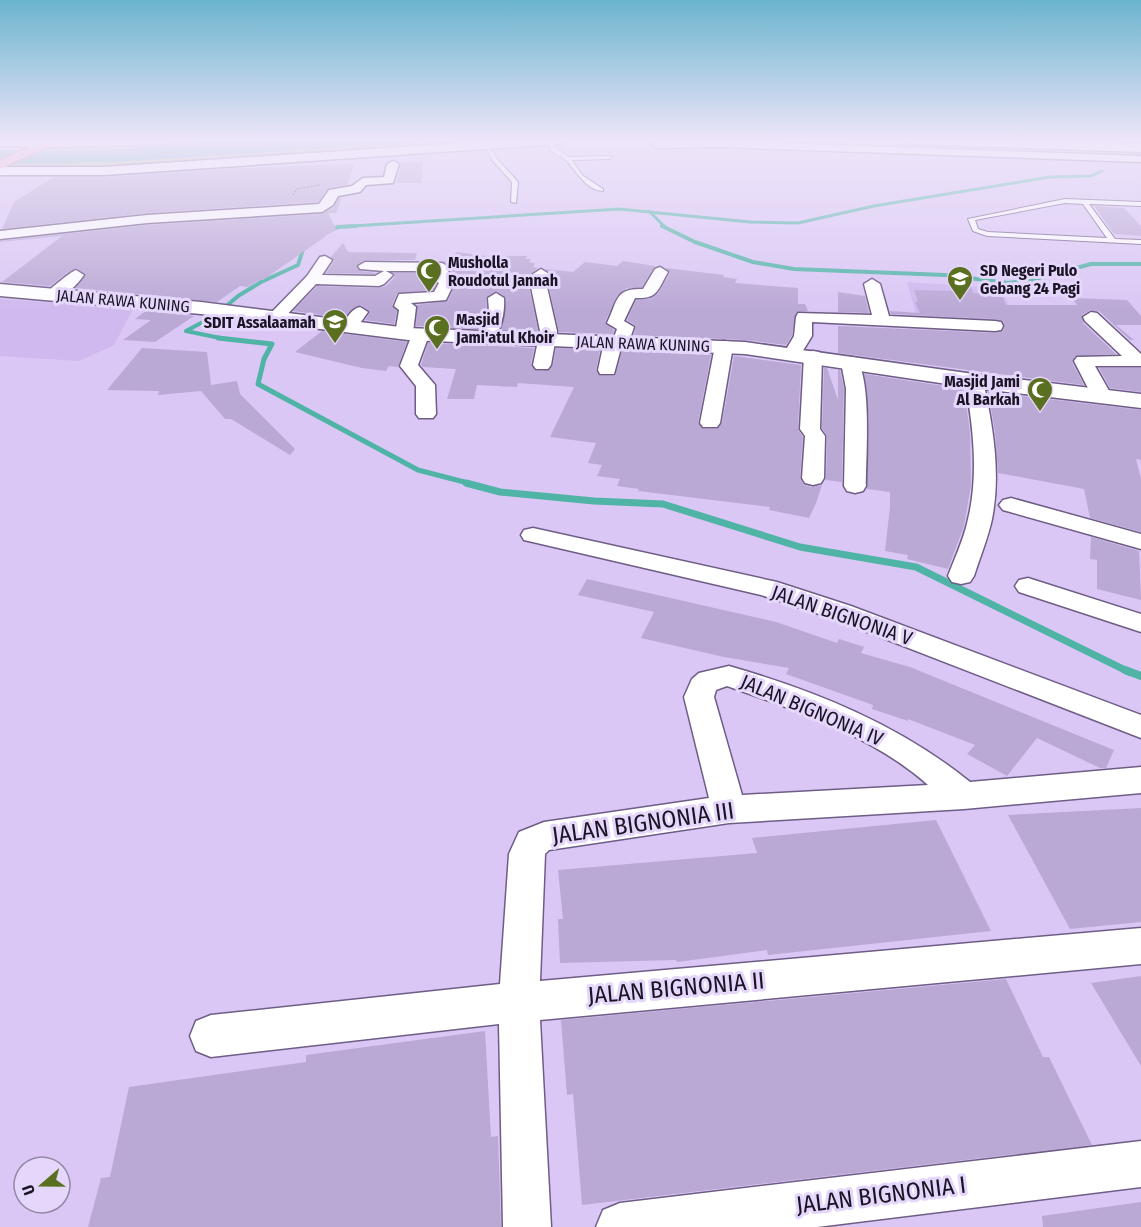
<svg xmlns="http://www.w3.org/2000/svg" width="1141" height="1227" font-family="'Fira Sans Condensed',sans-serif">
<rect width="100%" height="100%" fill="#dac7f5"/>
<g fill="#cfb9ee">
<polygon points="907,282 1000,288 1021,330 919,324"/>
<polygon points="0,299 67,304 132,311 114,345 79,361 0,356"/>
</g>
<g fill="#b4c88c">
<polygon points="166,140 230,140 102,151 31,151 48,143 107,143"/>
<polygon points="452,140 554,140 202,164 0,171 0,165 3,164 116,162"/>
</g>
<polygon fill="#4fb3a6" points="230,140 452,140 116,162 0,164 0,150 102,151"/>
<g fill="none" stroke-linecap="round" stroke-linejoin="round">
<g stroke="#4fb3a6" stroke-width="3">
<polyline points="649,211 665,227"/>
<polyline points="337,227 619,209 750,222 798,223 874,206 1050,177 1091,176 1102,171"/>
</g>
<g stroke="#4fb3a6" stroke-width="4">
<polyline points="662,226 695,242 753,262 794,269 945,275 1008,283 1031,280 1091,264 1141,264"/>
<polyline points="329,231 338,227 356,226"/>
<polyline points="225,339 186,331 216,315 238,296 261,282 298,265 304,246"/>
</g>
<polyline stroke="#4fb3a6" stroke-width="5" points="218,338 272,344 264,359 258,384 418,470 472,484"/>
<polyline stroke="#4fb3a6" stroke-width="7" points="466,483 500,492 594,501 663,504 800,547 916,567 1129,672"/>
<polyline stroke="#4fb3a6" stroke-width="8" points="1125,670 1141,676"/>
</g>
<g fill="#baa8d5">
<polygon points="423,161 421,183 397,183 401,162"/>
<polygon points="355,164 347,185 329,188 318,202 147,213 2,229 14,202 54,177 104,177 240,168"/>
<polygon points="339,198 342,198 336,213 328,213 336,229 263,280 259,280 248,287 240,286 217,302 75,288 86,275 77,268 68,272 50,286 2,282 62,236 0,242 0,241 147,225 322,214 334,207"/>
<polygon points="1094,206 1124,208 1141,226 1141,236 1114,234"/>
<polygon points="343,243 348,252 417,253 415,260 365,260 356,265 360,271 376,273 374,274 326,273 334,261 331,257"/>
<polygon points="457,252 486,256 527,256 526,259 531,259 529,262 535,263 533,267 538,268 531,274 529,287 538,331 501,330 506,298 497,291 486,298 487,311 479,329 416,326 417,305 448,301 458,278 450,273 451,266 442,261 446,261"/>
<polygon points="623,261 655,266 642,287 627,288 617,296 605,322 614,330 613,334 559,332 549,287 551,274 545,269 573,272 585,262 617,266"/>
<polygon points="666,268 724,275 723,277 737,279 735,283 798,288 798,304 805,304 808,311 796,312 792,335 786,345 745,340 634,335 636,326 627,320 636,300 649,299 658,294 670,273"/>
<polygon points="394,273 430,273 429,279 436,284 433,290 397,293 392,305 397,311 394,324 365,320 370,312 361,305 353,308 344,318 293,311 317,286 379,288 386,286 395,277"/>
<polygon points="954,287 970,287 974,293 1002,295 1006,305 1077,305 1072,298 1127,300 1141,316 1141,325 1116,325 1134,340 1130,340 1099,311 1090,310 1082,315 1083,323 1116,354 1075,356 1072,362 1084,385 838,353 838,326 995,333 1003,331 1005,327 1003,321 995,319 891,314 890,311 920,313 915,302 918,302 914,290 955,291"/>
<polygon points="838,292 865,296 869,313 838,312"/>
<polygon points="146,311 194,316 155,342 123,340 151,320 135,319"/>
<polygon points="322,331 407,342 398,367 389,366 386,371 362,368 295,352"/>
<polygon points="428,343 534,348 531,365 536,371 550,370 553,365 556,348 600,350 596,370 600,376 615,376 622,351 711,355 698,423 703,429 717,429 722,423 734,356 801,365 798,429 803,437 800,478 804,485 812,487 822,485 816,503 809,518 769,510 770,507 638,491 639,489 617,486 620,479 597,476 602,465 588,463 596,443 550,437 574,387 518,383 517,387 477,385 474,399 447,399 456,369 423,367 421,365"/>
<polygon points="142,348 207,352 211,385 237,381 240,394 295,449 290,455 231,419 225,419 201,391 158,395 159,391 107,390"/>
<polygon points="824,368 827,368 838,400 838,370 840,370 844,389 842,482 826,480 827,436 822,428"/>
<polygon points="1099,368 1141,368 1141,392 1110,388"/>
<polygon points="864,374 964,389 970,433 971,485 964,526 948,569 907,559 908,555 885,551 890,507 890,492 867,489 869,419"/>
<polygon points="988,392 1141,410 1141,460 1136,459 1141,479 1141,532 1090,518 1084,489 998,473 995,432"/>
<polygon points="1091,537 1139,551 1141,600 1097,589 1097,560 1090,559"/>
<polygon points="587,579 776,622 837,643 839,639 864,647 861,653 910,667 1114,750 1106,768 1100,768 1037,738 1007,776 967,754 975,745 908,719 908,721 872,709 873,705 786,674 789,668 724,657 641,638 654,612 578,595"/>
<polygon points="1141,808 1141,922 1070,929 1008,815"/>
<polygon points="936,820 991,931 768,955 767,950 677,962 676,960 560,963 558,919 563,919 558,870 757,853 752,838"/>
<polygon points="1141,976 1141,1066 1091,983"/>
<polygon points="1006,979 1043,1057 1049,1057 1092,1145 582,1205 573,1094 567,1095 561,1020"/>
<polygon points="485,1031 491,1137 498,1136 501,1227 88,1227 101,1178 110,1177 129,1087 306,1062 306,1055"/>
<polygon points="1141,1202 1141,1227 1043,1227 1042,1216"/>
</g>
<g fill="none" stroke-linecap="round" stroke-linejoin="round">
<defs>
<g id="service">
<path d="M550 140H556L555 148 569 157 612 156 610 159 572 160 582 175 603 189V191C586 190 577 172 567 161 562 157 555 153 550 150Z"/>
<polygon points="483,143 487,143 497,159 518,182 516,203 511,202 512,182 493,161"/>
<path d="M1065 199 1141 202V206L1089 204 1115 239 1141 240V244L987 236 973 231 968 219ZM1065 203 1083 204 1107 238 988 232 978 229 975 220Z"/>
</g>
<g id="minor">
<polygon points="723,141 1141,156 1141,162 723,147 657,148 652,145 657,142"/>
<polygon points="393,161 399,164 393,183 366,185 360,192 338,196 333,205 322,212 147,223 0,239 0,231 147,215 319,204 329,190 352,186 363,178 384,177 387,164"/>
<polygon points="325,256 332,260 322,275 375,276 384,271 360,269 358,266 365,262 442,263 449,267 448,274 456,279 446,300 411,303 416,307 413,333 420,330 426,331 429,335 418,365 435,385 436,414 433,418 419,418 416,414 416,386 400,366 411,337 404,339 398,338 395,334 399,310 394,306 399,294 434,292 439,283 431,278 433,271 386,271 393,275 384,284 379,286 316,284 281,321 269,321 267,317 307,276 320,257"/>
<path d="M660 267 668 272C657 291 658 299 635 298L624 321 634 327 627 347 621 348 614 374H600L598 370 604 342 607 338 614 337 617 329 607 323C618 300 615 288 643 289L655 269Z"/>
<polygon points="541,269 549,274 547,287 557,331 551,365 548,369 536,369 533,365 540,331 531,287 533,274"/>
<path d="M76 270 84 275C76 286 62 301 47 297L45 294C50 289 70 272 76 270Z"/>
<polygon points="872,279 880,284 889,316 995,321 1001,322 1003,326 1001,330 995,331 812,322 812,336 799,357 787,357 784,353 794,336 796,317 798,313 872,315 864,284"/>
<path d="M496 293 504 298C505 313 501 329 493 342H481L478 338 489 311 488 298Z"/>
<path d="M360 307 368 312 356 329H344L342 325C347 318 351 309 360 307Z"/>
<polygon points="1091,312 1097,313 1141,354 1141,366 1095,366 1112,396 1109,400 1095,400 1092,396 1074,361 1077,357 1122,356 1085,321 1083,317"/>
<polygon points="724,341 730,342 733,346 720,423 717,427 703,427 700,423 715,346 718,342"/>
<polygon points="813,351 819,352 822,356 820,429 825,436 824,478 821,483 813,485 805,483 802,478 805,436 800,429 804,356 807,352"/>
<path d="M850 357 856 358C872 381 866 456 866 486L863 491 855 493 847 491 844 486 846 389 841 362 844 358Z"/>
<path d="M974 375 981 377 983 381C993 425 1001 474 992 519 988 538 980 557 974 576L970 582 961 584 952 582 948 576C955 557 964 539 968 519 979 475 973 425 965 381L967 377Z"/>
<polygon points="1011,498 1141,534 1141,549 1003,510 999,505 1003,500"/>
<polygon points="533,528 777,582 851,606 1141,715 1141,738 831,618 761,595 524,540 521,535 524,530"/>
<polygon points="1028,578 1141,614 1141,632 1019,592 1015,586 1019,580"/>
<path d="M729 666C816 691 900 725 970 782L1141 767V793L964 809 729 823 549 850 545 854 540 981 1141 928V964L540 1020 551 1227H503L499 1024 211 1057 196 1051 190 1036 196 1021 211 1015 500 984 509 854 519 832 544 822 709 798 684 697 692 679 699 673ZM727 686C797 711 872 735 928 785L742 795 714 697 716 690Z"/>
<polygon points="1141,1141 1141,1187 817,1227 596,1227 603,1210 620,1203"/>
</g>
<g id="tertiary">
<polygon points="0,140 38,140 41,143 35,147 0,146"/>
<polygon points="45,140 172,140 166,144 48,147 42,143"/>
<polygon points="504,140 565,140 559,144 104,175 0,175 0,167 104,167"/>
<polygon points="907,140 1019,140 1141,144 1141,152 913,144"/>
<polygon points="0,284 201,302 408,328 745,342 974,374 1141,394 1141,408 974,388 745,354 408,340 201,314 0,296"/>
</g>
<polygon id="trunk" points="46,140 62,140 0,169 0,160"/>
</defs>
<use href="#service" stroke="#6e5d85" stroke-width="2"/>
<use href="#minor" stroke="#6e5d85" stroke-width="3"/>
<use href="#tertiary" stroke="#6e5d85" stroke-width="3"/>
<use href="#trunk" stroke="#ab677e" stroke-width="3"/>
<polyline stroke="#796c8b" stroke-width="1.5" stroke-dasharray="2 1.5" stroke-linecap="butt" points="293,195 297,189 320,185"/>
<use href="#service" fill="#fff" fill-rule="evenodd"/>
<use href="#minor" fill="#fff" fill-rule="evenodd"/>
<use href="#tertiary" fill="#fff" fill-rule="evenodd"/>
<use href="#trunk" fill="#faaabf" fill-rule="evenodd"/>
</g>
<linearGradient id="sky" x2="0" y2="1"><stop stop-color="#6bb4ce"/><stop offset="0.45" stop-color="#eee6fa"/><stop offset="1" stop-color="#eee6fa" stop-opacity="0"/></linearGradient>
<rect width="1141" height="312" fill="url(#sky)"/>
<defs>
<symbol id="mosque-pin" viewBox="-11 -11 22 30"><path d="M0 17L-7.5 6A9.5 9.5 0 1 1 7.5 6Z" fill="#5a7020" stroke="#e5d6fb"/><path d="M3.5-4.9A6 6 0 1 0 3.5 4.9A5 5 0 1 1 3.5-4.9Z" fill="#fff"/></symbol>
<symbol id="school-pin" viewBox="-11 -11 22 30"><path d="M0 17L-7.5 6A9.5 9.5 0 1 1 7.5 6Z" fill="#5a7020" stroke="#e5d6fb"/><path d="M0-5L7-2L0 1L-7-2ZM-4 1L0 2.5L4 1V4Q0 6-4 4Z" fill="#fff"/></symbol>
</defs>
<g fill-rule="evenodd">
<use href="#mosque-pin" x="414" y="256" width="30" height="40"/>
<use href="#school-pin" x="945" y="264" width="30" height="40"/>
<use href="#school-pin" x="320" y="307" width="30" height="40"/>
<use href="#mosque-pin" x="422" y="313" width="30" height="40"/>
<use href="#mosque-pin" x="1025" y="375" width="30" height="40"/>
</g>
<g text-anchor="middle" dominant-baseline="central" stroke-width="6" stroke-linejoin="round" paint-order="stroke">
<g font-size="16" font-weight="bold" fill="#1b1424" stroke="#e5d6fb" text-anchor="start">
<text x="448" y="262">Musholla<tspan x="448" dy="18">Roudotul Jannah</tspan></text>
<text x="980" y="270">SD Negeri Pulo<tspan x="980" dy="18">Gebang 24 Pagi</tspan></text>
<text x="456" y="319">Masjid<tspan x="456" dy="18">Jami'atul Khoir</tspan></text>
<text x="316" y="322" text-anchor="end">SDIT Assalaamah</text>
<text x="1020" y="381" text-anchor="end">Masjid Jami<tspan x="1020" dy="18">Al Barkah</tspan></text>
</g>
<g font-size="16" fill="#1b1424" stroke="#e5d6fb">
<text transform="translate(123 301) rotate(5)">JALAN RAWA KUNING</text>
<text transform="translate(643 344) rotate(2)">JALAN RAWA KUNING</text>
</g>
<g font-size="20" fill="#1b1424" stroke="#e5d6fb">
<text transform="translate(842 615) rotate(19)">JALAN BIGNONIA V</text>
<text transform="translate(812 710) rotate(23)">JALAN BIGNONIA IV</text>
</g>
<g font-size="24" fill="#1b1424" stroke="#e5d6fb">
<text transform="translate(643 823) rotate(-8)">JALAN BIGNONIA III</text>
<text transform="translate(676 988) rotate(-5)">JALAN BIGNONIA II</text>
<text transform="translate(881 1195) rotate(-7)">JALAN BIGNONIA I</text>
</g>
</g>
<g transform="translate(42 1185) rotate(250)"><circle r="28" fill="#e5d6fb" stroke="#9488a5" stroke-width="1.5"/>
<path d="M0-4.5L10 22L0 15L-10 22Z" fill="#5a7020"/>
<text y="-9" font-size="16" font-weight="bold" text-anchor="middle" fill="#1b1424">U</text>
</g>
</svg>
